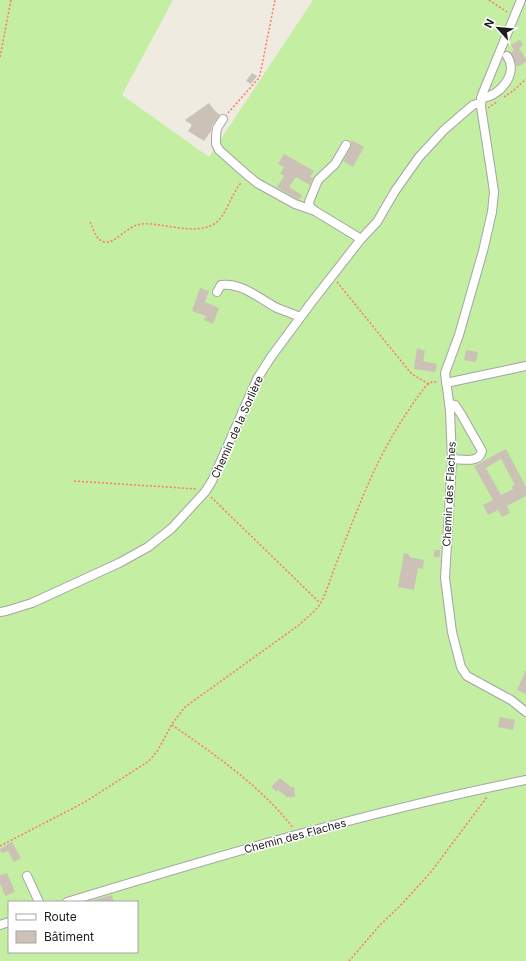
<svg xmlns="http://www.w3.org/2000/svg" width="526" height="961" font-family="Inter,sans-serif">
<rect width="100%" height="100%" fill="#efebe1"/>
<path fill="#c4eea2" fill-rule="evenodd" d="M0 0H173L122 95 209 157 313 0H526V961H0ZM9 902H137V952H9Z"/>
<g fill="#cbc1b7" fill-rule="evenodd">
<polygon points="520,40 523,45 519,48 526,59 526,62 517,67 511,52 514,50 511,45"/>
<polygon points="252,73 257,76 251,84 246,81"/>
<polygon points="209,103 215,111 220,115 212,125 211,131 204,141 188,131 192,125 185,120"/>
<polygon points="351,140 364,147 353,167 343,161 351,147"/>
<polygon points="284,154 314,171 310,177 313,178 310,185 296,177 289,187 302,195 299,200 277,187 284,176 280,174 284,167 278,164"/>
<polygon points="200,288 209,291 205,302 219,308 213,324 204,320 206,316 192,311"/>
<polygon points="417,348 425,351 423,361 437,364 435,372 414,369"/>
<polygon points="466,350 478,352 476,362 464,360"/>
<path d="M506 449 526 487V496L507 506 510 513 502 517 498 510 488 515 483 505 493 500 474 466ZM501 459 515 485 512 486 513 489 501 495 486 468Z"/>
<rect x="434" y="550" width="6" height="7"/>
<polygon points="404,553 409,554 409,557 424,560 423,569 418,568 414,590 398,587"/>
<polygon points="526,670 526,694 517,690"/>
<polygon points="500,717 515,720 513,730 498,727"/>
<polygon points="280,778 291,787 294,787 295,797 287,797 278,790 277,792 271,787"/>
<polygon points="12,842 21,858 14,862 8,851 2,853 0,849"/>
<polygon points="7,873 15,892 5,896 0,883 0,875"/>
<polygon points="112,895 114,902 94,902 94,900"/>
</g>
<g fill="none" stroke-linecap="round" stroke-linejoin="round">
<defs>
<g id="minor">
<polyline points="521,0 482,95 481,107 491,171 494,192 492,212 483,251 459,335 445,373 450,410 452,460 445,578 452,632 461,667 467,676 511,700 526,712"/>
<path d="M481 98C500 97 519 73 507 56"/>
<polyline points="223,119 217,128 216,136 216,144 219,150 246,174 257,183 295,204 315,211 361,239"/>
<polyline points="315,211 310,207 309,202 318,180 335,164 346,145"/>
<path d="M217 292 221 285C241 282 260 299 277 308 285 311 293 314 300 317"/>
<polyline points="446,383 526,366"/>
<path d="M449 404 455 405 461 414 482 451C479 464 462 459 452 459"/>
<polyline points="0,612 6,611 32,603 119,563 148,547 172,528 205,492 212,481 257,379 271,357 311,303 361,239 377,222 395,191 419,157 444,130 473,105 480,103"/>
<polyline points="27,876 39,902"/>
<path d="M67 902C218 856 370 811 526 780"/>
<polyline points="0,925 9,922"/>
</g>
</defs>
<use href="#minor" stroke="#a4a4a4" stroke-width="10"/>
<g stroke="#ff7962" stroke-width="1.5" stroke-dasharray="2 2" stroke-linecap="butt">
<polyline points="489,0 507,12"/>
<polyline points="0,57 11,0"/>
<polyline points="504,97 513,91 526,79"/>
<polyline points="488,108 498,101"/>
<polyline points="228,113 258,79 260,75 275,0"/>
<path d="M90 222C94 229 96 242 106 242 116 243 127 226 141 224 163 222 194 236 214 224 227 216 231 193 242 182"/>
<polyline points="337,282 410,372 415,376 429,384"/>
<polyline points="74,481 197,489"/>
<polyline points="211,497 320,603"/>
<path d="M172 725C214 754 262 787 293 828"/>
<path d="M0 846 85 802 149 761 158 750 172 724 185 707 299 625C306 618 315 612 320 604 327 592 330 579 335 567 346 538 357 510 369 482 384 448 403 416 425 387 429 383 432 381 438 382"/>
<polyline points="349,961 380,925 400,906 431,872 487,797"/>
</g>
<use href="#minor" stroke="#fff" stroke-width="8"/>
</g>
<g text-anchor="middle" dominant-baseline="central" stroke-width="3" stroke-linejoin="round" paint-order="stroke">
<g font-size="11" fill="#1d1d1d" stroke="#fff">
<text transform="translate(237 427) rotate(-66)">Chemin de la Sorlière</text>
<text transform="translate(449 494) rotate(-87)">Chemin des Flaches</text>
<text transform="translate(295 836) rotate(-15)">Chemin des Flaches</text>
</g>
</g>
<rect x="8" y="901" width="130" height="52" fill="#ffffff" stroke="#a5a5a5"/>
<rect x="16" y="914" width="20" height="6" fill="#ffffff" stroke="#a5a5a5"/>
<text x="44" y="921" font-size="12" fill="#1d1d1d">Route</text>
<rect x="16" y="931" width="20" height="12" fill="#cbc1b7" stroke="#a5a5a5"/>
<text x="44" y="941" font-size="12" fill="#1d1d1d">Bâtiment</text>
<g transform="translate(498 28) rotate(297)" stroke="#ffffff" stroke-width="3" paint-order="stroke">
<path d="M0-3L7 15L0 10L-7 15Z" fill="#1d1d1d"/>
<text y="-6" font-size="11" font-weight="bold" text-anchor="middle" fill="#1d1d1d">N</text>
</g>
</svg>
